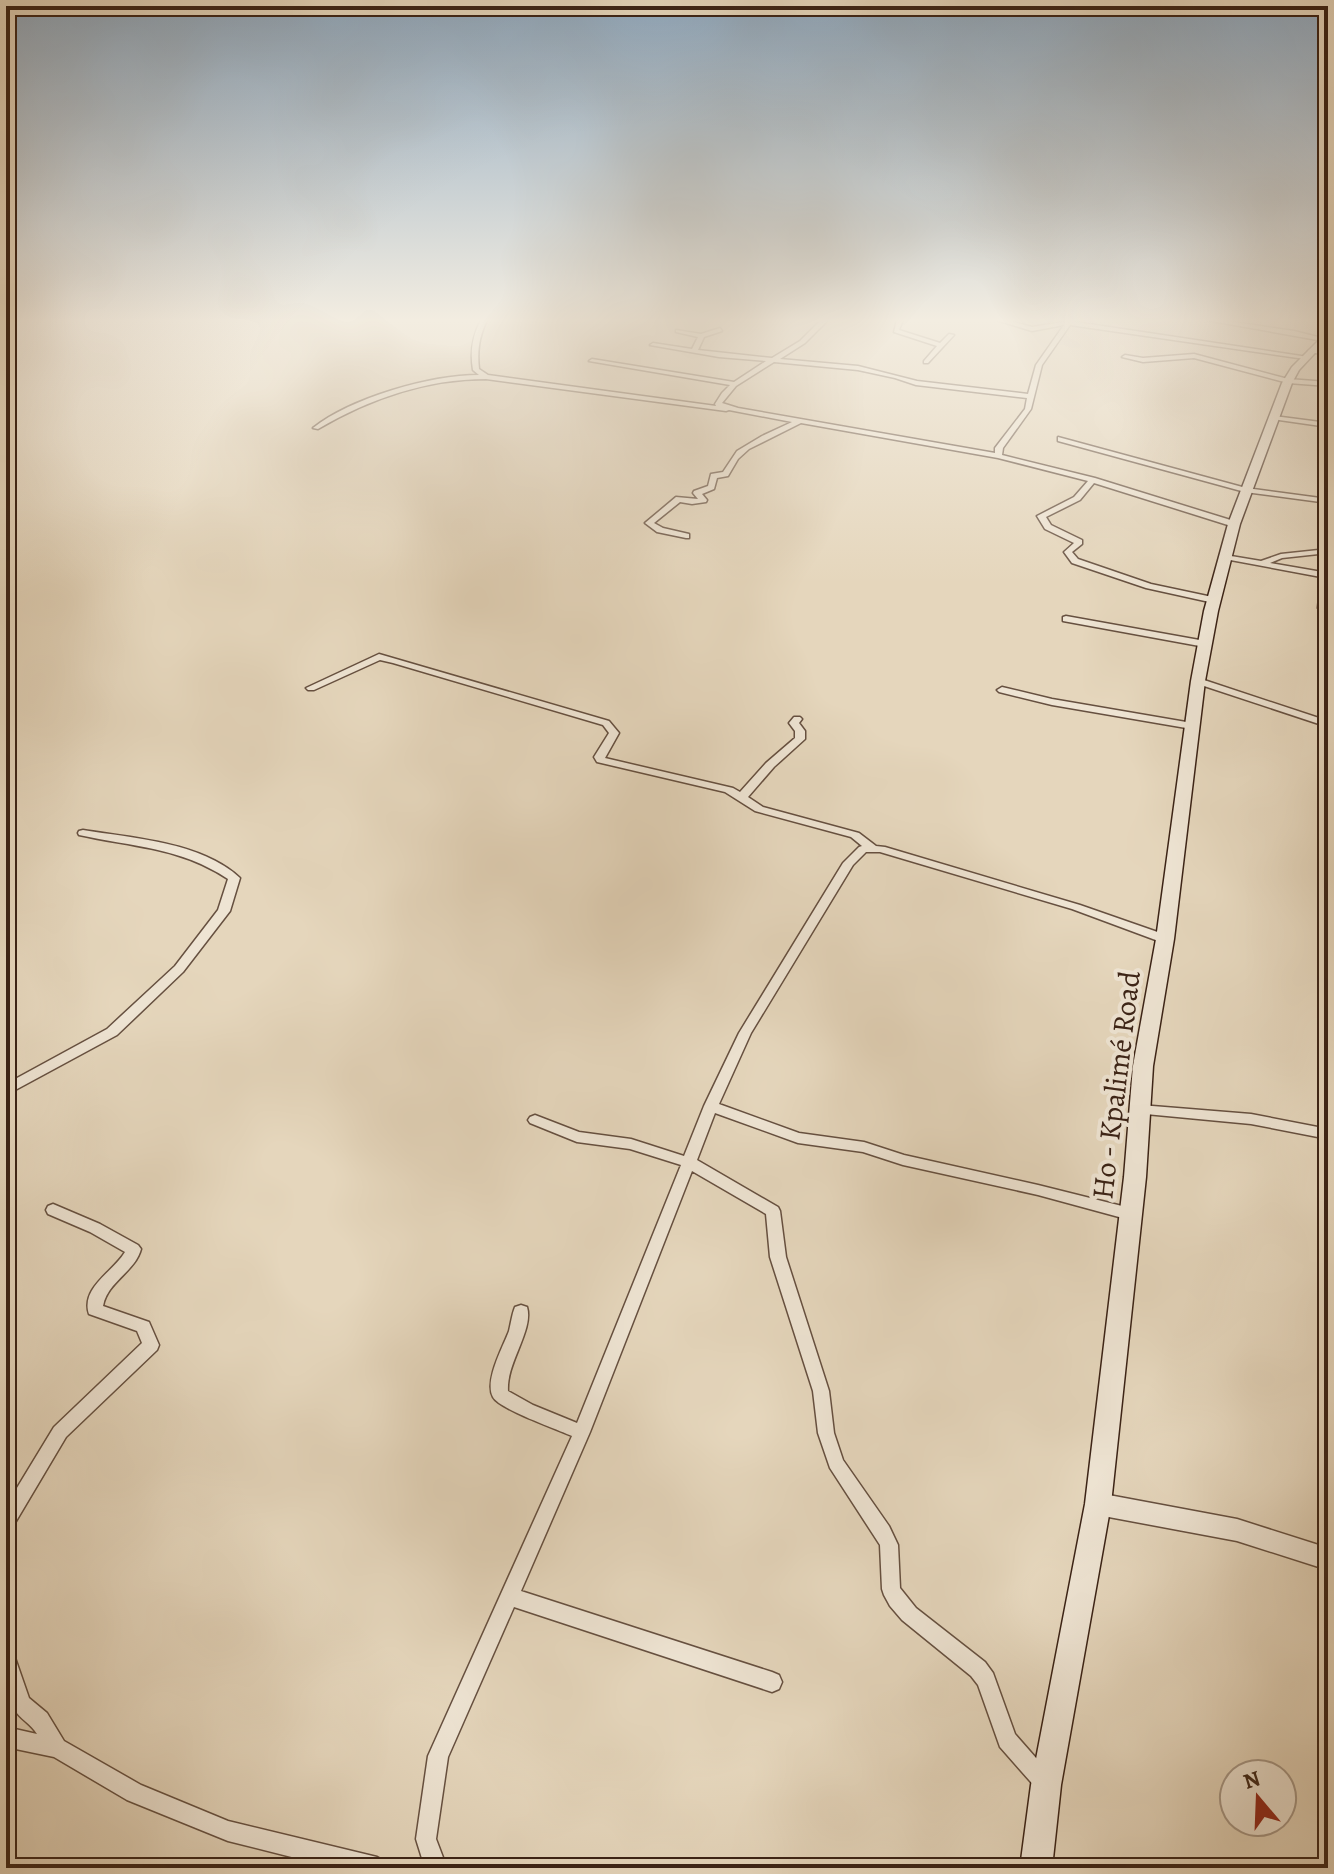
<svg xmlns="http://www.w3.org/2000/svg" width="1334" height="1874" font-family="Alegreya,serif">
<rect width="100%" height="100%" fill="#e5d6bc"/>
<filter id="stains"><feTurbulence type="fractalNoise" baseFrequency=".0025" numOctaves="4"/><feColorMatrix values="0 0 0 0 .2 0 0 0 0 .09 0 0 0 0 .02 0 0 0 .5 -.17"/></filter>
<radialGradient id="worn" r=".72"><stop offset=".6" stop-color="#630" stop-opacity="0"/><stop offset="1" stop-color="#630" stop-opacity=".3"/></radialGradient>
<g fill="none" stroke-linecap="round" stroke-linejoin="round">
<defs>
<g id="minor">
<path d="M481 320H487C479 337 477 351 479 369L488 375 716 406 715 404 722 393 730 385 589 361 592 359 734 382 766 361 719 357 650 345 653 343 692 349 698 337 676 332V330L701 334 720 328 722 331 704 337 698 350 772 358 800 341 821 320H828L805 343 780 359 858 366 917 381 1028 394 1036 365 1064 325 1032 331 996 320H1007L1032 327 1069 321 1308 357 1305 359 1070 325 1042 365 1031 409 1003 448 1002 455 1095 478 1237 522V526H1231L1094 483 1080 500 1046 517 1051 525 1082 540V544L1072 552 1078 559 1151 584 1217 598V602L1214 603 1146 588 1072 563 1064 552 1074 543 1045 529 1037 516 1074 497 1088 481 998 458 801 423 749 449 738 459 728 476 717 478 714 489 702 494 707 500 706 502 692 504 680 502 654 523 663 528 689 534V538H686L657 532 645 523 676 497 698 499 693 493 694 491 708 486 711 474 723 472 737 451 762 436 792 422 729 410 726 411 486 379C427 379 369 399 318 429L313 428C351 398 430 375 479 375L473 370C470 352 472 337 481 320ZM774 362 858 370 895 378 916 385 1027 398 1025 409 995 448V453L738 408 722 403 736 386Z"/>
<polygon points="897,320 903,320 899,330 940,343 949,334 954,335 928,363 924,363 924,361 937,346 894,332"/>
<polygon points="1206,320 1220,320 1294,331 1326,339 1323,341"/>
<polygon points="1311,349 1328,351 1328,355 1309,352 1308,351"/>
<polygon points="1194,354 1288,379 1328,382 1328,386 1288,383 1194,358 1143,362 1122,357 1125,355 1143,358"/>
<polygon points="1274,416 1328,423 1328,427 1272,419 1271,418"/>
<polygon points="1058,437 1246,488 1328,499 1328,503 1245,492 1058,441"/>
<polygon points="1328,549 1328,553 1282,558 1270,563 1328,573 1326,607 1328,616 1318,608 1321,577 1225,559 1221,557 1225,555 1261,561 1281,554"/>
<polygon points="1066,616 1205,641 1210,644 1205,647 1063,621 1063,617"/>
<path d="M379 654 609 721 619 733 605 758 733 788 740 792 766 763 795 738V731L789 723 794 717H800L802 719 799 723 805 731V739L774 767 748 797 763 807 859 833 876 846 885 847 1080 905 1169 936 1171 939 1169 942H1161L1072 909 880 852H866L853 865 751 1033 719 1104 799 1133 864 1142 904 1155 1038 1185 1130 1208 1135 1210 1137 1214 1135 1218 1130 1220 1038 1195 903 1165 863 1152 798 1143 715 1113 697 1160 778 1207 780 1211 786 1257 829 1391 834 1433 843 1460 889 1526 898 1545 900 1588 916 1608 985 1662 993 1673 1015 1734 1051 1775 1054 1782 1051 1789 1044 1792 1037 1789 1000 1747 978 1685 971 1676 902 1620 890 1606 884 1595 882 1589 880 1545 830 1468 818 1433 813 1391 770 1257 766 1214 692 1171 590 1432 521 1591 772 1672 779 1675 782 1682 779 1689 772 1692 514 1607 448 1757 436 1839 447 1868H425L416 1839 428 1756 572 1436C557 1429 499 1409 493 1397 484 1381 503 1347 509 1331 511 1323 512 1314 515 1307L521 1305 527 1307C534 1330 506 1363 508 1391L533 1405 577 1423 681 1165 630 1149 577 1142 530 1123 528 1120 530 1117 535 1115 579 1132 631 1139 684 1156 704 1106 739 1033 843 863 859 847 862 846 851 837 755 811 725 792 597 762 594 757 609 733 603 725 393 663 380 660 314 690H308L306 688Z"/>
<polygon points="1198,678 1328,721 1328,727 1195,683 1195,679"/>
<polygon points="1002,687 1052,699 1192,723 1197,726 1192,729 1052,705 999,692 997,690"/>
<path d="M83 830C132 838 202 842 240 878L230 911 183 972 117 1035 6 1095V1084L107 1029 175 966 218 910 228 879C180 847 133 847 79 835L78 833 79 831Z"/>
<polygon points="1140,1105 1251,1114 1328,1129 1328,1139 1251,1124 1135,1113 1133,1110 1135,1107"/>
<path d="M53 1204 100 1224 138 1245 141 1249C135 1272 107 1282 103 1306L149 1322 159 1345 157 1350 66 1437 12 1528 6 1530V1506L54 1427 142 1343 137 1331 89 1314C80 1288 114 1271 125 1252L90 1232 48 1214 46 1210 48 1206Z"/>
<path d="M6 1650 13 1652 29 1698 47 1713 64 1741 141 1785 228 1821 377 1857 384 1861 388 1868H335L228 1841 127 1800 54 1757 6 1747V1727L37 1734C31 1724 20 1719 14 1709 3 1691 6 1669 6 1650Z"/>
</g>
<polygon id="tertiary" points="1098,1493 1237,1519 1328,1548 1328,1570 1237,1541 1098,1515 1090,1511 1086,1504 1090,1497"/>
<polygon id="secondary" points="1328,331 1328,339 1299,370 1292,383 1240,524 1218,611 1205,681 1174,939 1153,1066 1146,1177 1111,1504 1061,1785 1052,1868 1020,1868 1031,1785 1085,1504 1124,1177 1133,1066 1156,939 1191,681 1204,611 1228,524 1282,383 1292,367"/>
</defs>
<use href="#minor" stroke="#665040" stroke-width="3"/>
<use href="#tertiary" stroke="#665040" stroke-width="3"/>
<use href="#secondary" stroke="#3b2316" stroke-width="3"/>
<use href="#minor" fill="#eee4d3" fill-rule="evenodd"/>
<use href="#tertiary" fill="#eee4d3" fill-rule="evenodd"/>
<use href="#secondary" fill="#eee4d3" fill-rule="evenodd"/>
</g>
<linearGradient id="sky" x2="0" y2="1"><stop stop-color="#8fa9c0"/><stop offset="0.55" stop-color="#f3ede1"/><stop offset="1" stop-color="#f3ede1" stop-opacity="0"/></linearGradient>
<rect width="1334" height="583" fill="url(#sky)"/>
<g text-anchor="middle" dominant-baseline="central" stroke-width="8" stroke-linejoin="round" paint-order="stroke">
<g font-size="30" fill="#3b2316" stroke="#eee4d3">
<text transform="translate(1116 1085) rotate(-83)">Ho - Kpalimé Road</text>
</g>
</g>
<rect width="1334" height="1874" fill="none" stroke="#e5d6bc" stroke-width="32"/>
<rect x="8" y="8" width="1318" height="1858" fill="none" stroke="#3b2316" stroke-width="4"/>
<rect x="16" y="16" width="1302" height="1842" fill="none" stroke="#3b2316" stroke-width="2"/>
<g transform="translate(1258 1798) rotate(341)"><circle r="38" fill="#eee4d3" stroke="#a69787" stroke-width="2"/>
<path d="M0-6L14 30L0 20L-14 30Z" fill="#8f2418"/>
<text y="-12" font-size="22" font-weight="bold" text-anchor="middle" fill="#3b2316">N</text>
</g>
<rect width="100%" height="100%" filter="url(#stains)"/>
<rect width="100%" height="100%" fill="url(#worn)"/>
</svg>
